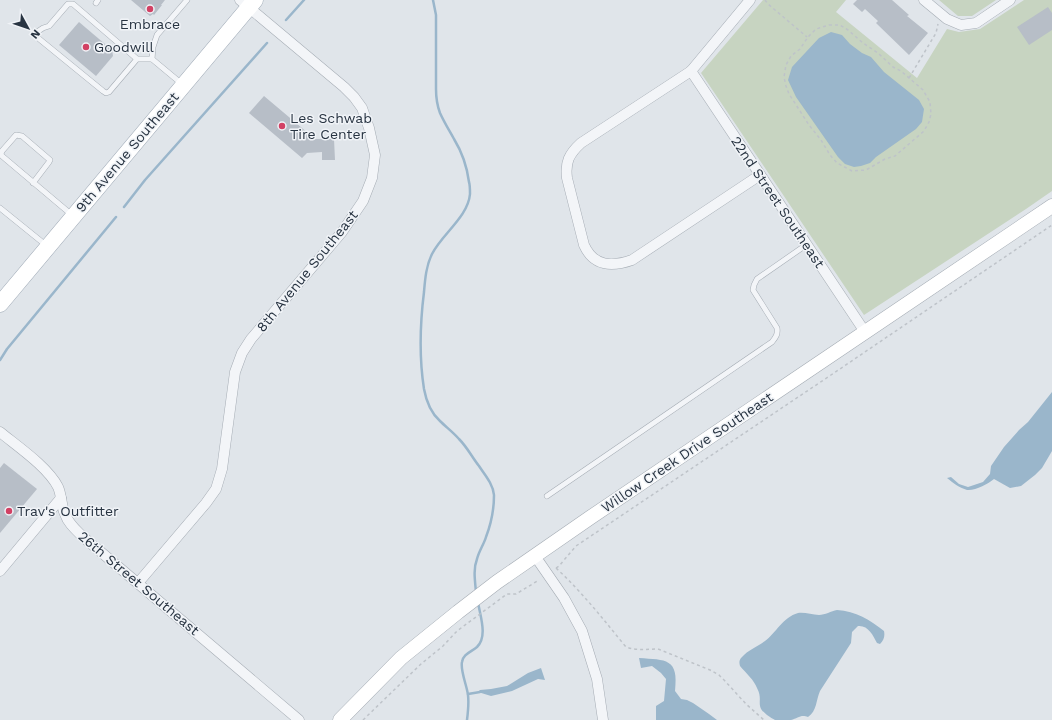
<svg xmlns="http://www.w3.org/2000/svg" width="1052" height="720" font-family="'Work Sans',sans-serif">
<rect width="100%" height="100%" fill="#e0e5ea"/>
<g fill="#c7d4c1">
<polygon points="763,0 846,0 836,12 917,78 947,29 959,32 980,29 1024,0 1052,0 1052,191 1026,209 864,315 701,73"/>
<polygon points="939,0 996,0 972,16 958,16"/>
</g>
<g fill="#9ab6cb">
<polygon points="831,32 842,35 850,44 862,53 871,57 884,72 919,100 924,109 922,122 916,129 876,157 870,163 861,166 854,167 845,164 838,157 796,97 788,80 792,67 819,38"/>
<path d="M1052 392V451L1042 468 1035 475 1021 486 1010 488 994 479C988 484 975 491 967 490 960 488 953 483 947 478L951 477 959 484 968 487 983 482 990 474 991 466 1004 447 1019 430 1028 422Z"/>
<path d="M837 610C856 611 870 620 884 631 885 636 884 640 880 644L877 643C873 635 868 625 858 626L852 632 851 643 820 691C816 700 817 711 808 717 801 714 798 718 791 720 787 720 779 720 775 720 773 719 770 717 767 715 754 705 764 701 757 688 754 680 746 673 740 666 739 662 739 660 742 657 748 650 757 647 765 641 776 633 783 617 798 613 805 612 812 615 819 615 825 615 831 611 837 610Z"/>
<path d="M639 658C666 660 679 658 675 691L681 699 687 700 693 703 709 714 717 720H656V706L664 701 666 679 661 673 652 666 641 668Z"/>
<polygon points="541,668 545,680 538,679 512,691 491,696 478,692 480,690 491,689 507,686 528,673"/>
</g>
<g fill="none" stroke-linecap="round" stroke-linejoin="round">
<g stroke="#9ab6cb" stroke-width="2.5">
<path d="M433 0 436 15V89C436 97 437 105 440 113 444 122 449 130 454 139 462 152 467 167 469 182 470 185 470 190 470 194 468 217 442 234 432 254 426 266 425 280 424 292 420 324 419 357 424 389 426 400 431 413 440 421 446 427 453 432 459 439 467 447 472 457 479 466 485 475 493 484 494 495 494 508 491 524 486 537 484 544 479 551 477 559 473 569 475 581 476 592"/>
<polyline points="286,20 304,0"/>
<polyline points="124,207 145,180 267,43"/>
<polyline points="0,360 7,349 116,217"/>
<polyline points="468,694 480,692"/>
<path d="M467 720C468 712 469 703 468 695 467 686 460 670 462 662 463 654 471 652 477 647 488 636 480 616 478 602"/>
</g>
</g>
<g fill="#b7bec7">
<polygon points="131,0 165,0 161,5 162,5 154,15 153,14 150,16"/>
<polygon points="857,0 892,0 909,15 907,16 928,33 909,55 876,23 878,21 865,9 862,12 853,4"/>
<polygon points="1048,7 1052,13 1052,30 1029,45 1017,27"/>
<polygon points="79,22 112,50 113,56 96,76 59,45"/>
<polygon points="264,96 315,139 334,139 335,160 322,160 322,152 307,153 302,158 249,113"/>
<polygon points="4,463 37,489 0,533 0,468"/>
</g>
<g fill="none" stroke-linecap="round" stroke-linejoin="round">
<defs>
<g id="service">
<polyline points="96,3 98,0"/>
<polyline points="137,59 109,92 106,93 103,91 38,38 37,32 43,28 49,26 68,4 73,4 137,59 152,59"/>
<polyline points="182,84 152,59 153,47 157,35 187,0"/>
<polyline points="33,183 49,162 50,160 22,136 16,135 2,151 1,154 2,156 72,215"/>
<polyline points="0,208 47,246"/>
<path d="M547 496 772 342C776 337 778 334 777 328L753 290 754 285 757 279 806 245"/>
</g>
<g id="minor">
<path d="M750 0 691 71 581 143C569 154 565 162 567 178L584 245C594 267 612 267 632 260L760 175"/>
<polyline points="924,0 947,19 961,25 976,23 1010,0"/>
<polyline points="691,71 865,332"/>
<path d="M0 432C17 446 48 467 58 487 62 496 61 506 65 514 68 523 75 529 82 536L299 720"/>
<polyline points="535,556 564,598 582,631 597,679 603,720"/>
<polyline points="0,571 61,498"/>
<polyline points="138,583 206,503 216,489 222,469 235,372 242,353 251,339 342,232 363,201 372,178 375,155 369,128 362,108 354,97 344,87 240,0"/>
</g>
<polyline id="secondary" points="340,720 401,658 458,612 497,582 591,517 1052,206"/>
<polyline id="primary" points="0,304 255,0"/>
</defs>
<use href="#service" stroke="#a5acb4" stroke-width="6"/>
<use href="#minor" stroke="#a5acb4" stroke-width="11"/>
<use href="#secondary" stroke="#a5acb4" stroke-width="15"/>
<use href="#primary" stroke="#9faab6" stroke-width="17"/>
<g stroke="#bec3c9" stroke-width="1.5" stroke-dasharray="3 3" stroke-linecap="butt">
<polyline points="765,0 768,4 807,37"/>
<polygon points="829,25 840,25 848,30 863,43 878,53 893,67 901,71 923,90 930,102 931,114 929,122 924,131 895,156 885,159 866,170 852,171 837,163 830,155 821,140 809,125 789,94 786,86 784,77 786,65 791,56 800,49 808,37 816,29"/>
<polyline points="909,78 936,33 938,24"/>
<polyline points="556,568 559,566 576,546 831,375 1052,225"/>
<path d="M556 568C583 593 603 619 626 647 637 651 647 649 658 649L710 670 719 675 725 681 746 704 764 720"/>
<polyline points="363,720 421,664 443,646 457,631 507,594 516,594 539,580"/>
</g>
<use href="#service" stroke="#f3f5f8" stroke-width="5"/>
<use href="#minor" stroke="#f3f5f8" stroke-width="10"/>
<use href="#secondary" stroke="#fff" stroke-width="14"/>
<use href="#primary" stroke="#fff" stroke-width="16"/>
</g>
<g fill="#d24164" stroke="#f0f3f7" stroke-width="1.5">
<circle cx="150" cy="9" r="4"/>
<circle cx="86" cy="47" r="4"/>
<circle cx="282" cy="126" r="4"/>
<circle cx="9" cy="511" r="4"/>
</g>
<g text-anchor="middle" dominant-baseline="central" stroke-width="3" stroke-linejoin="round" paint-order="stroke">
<g font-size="14" fill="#283442" stroke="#f0f3f7" text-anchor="start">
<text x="150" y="24" text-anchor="middle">Embrace</text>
<text x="94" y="47">Goodwill</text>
<text x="290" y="118">Les Schwab<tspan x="290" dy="16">Tire Center</tspan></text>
<text x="17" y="511">Trav's Outfitter</text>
</g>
<g font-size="14" fill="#283442" stroke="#f0f3f7">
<text transform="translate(127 152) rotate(-50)">9th Avenue Southeast</text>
<text transform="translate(778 202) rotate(56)">22nd Street Southeast</text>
<text transform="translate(307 271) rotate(-51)">8th Avenue Southeast</text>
<text transform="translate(687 452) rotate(-34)">Willow Creek Drive Southeast</text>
<text transform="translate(139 583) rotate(40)">26th Street Southeast</text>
</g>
</g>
<g transform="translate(28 28) rotate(130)" stroke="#f0f3f7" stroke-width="3" paint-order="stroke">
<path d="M0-3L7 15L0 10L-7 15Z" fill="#283442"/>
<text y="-6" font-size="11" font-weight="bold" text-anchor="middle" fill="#283442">N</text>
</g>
</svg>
